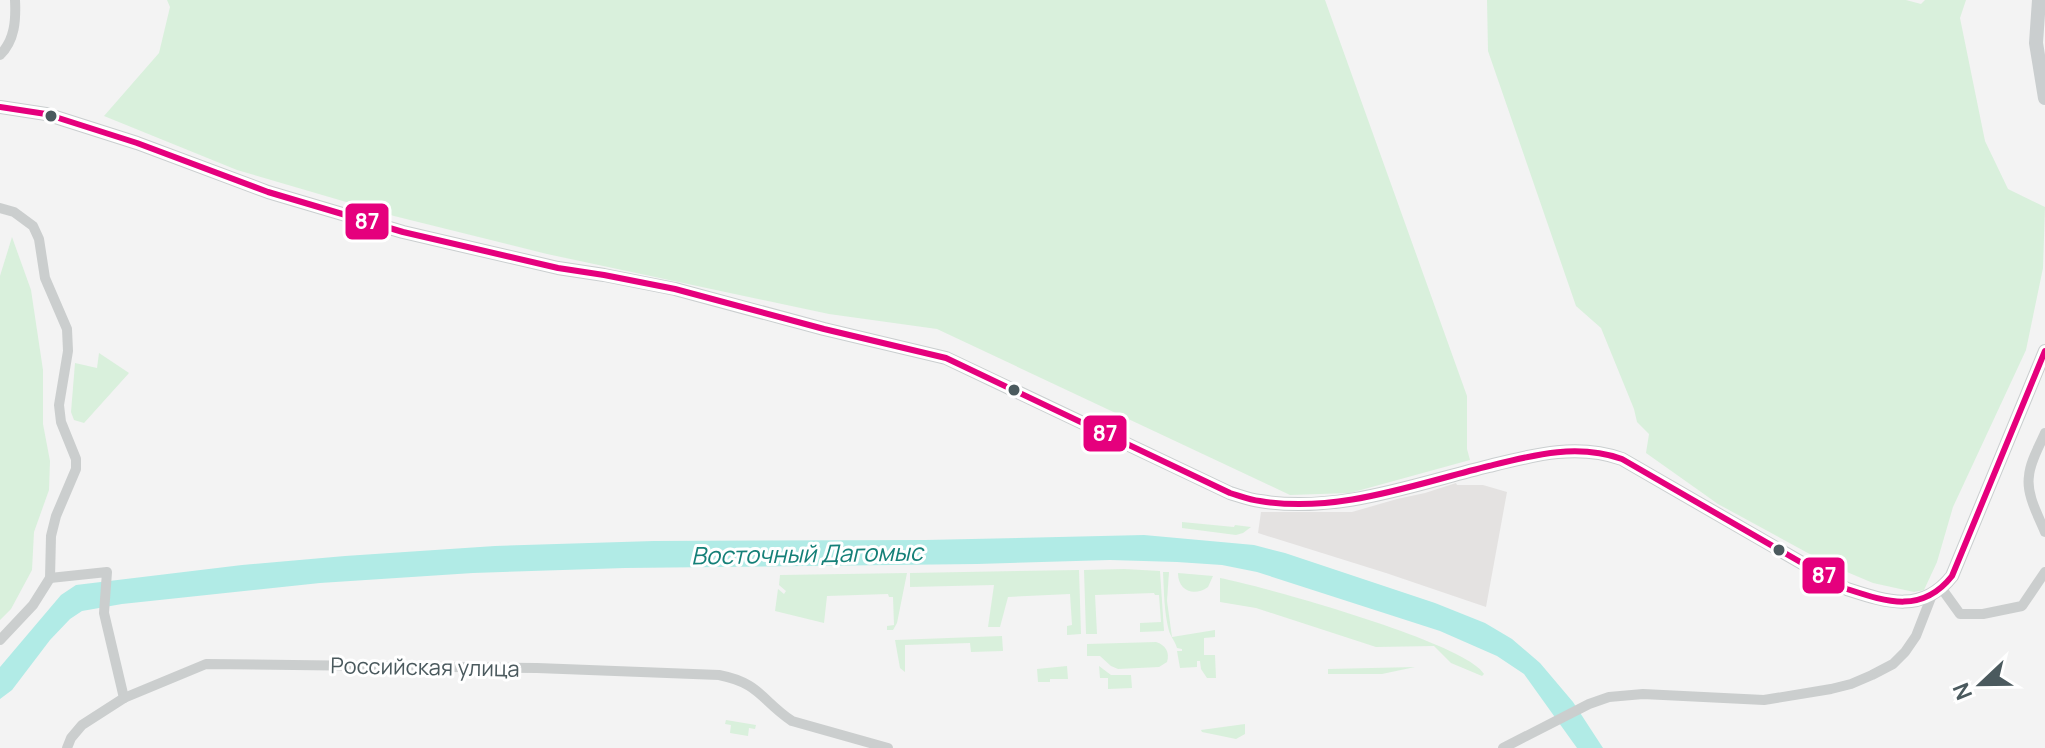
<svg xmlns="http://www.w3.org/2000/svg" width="2045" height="748" font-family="Manrope,sans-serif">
<rect width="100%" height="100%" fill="#f3f3f3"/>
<polygon fill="#e4e2e1" points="1456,483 1457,485 1483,485 1507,492 1486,607 1386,573 1258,533 1261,512 1352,512 1397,499 1425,493"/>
<g fill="#d9f0dc">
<polygon points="167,0 1325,0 1467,396 1467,449 1470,460 1350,493 1290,495 937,329 829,314 547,254 394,216 237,170 104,116 159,53 170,7"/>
<polygon points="1487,0 1906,0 1921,4 1925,0 1966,0 1960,18 1985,141 2008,189 2045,207 2043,268 2026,350 1953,507 1937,562 1924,590 1914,592 1873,583 1828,564 1718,504 1646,453 1649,434 1637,422 1634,409 1601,328 1576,306 1488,51"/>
<polygon points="12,237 31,290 43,370 43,424 50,461 49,490 34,532 32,570 11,609 0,620 0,276"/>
<polygon points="99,353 129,373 84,423 74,420 71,412 75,363 97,368"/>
<polygon points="1182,522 1234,527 1235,525 1251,527 1243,533 1236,535 1182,528"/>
<polygon points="1124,569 1160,571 1164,631 1140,632 1140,623 1161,622 1159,595 1155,595 1154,593 1095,595 1097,634 1086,634 1084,570"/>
<polygon points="1079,570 1081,634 1067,635 1067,626 1072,625 1070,594 1008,597 1000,627 988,627 994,585 910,587 910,573"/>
<path d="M1163 572H1169L1167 601 1172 637 1215 630V637L1204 638V655H1215L1216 678H1207L1201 669 1200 661H1197V667L1180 668 1177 651H1182V649L1177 648C1175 641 1171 637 1169 631 1164 612 1164 591 1163 572Z"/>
<polygon points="907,573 897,623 893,630 887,630 887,626 894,625 893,597 889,597 888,594 827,596 824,623 775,611 778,589 784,594 786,591 779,585 780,575"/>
<path d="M1178 573 1213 576 1208 587C1194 597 1178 591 1178 573Z"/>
<path d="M1220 578C1262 586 1467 643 1484 674L1482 676 1451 663 1434 646 1376 647 1256 608 1220 602Z"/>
<polygon points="1002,636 1003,651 971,652 970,643 905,645 905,672 900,668 895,640"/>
<path d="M1156 642C1166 645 1170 653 1167 662L1159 667 1118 669 1111 666 1100 656H1087V644Z"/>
<polygon points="1067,666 1068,679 1050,679 1050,682 1038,682 1037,669"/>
<polygon points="1099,666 1111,675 1131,675 1132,688 1108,689 1108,678 1100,678"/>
<polygon points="1415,667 1382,674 1328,674 1328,669"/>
<polygon points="726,720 756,725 755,729 749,728 748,736 730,733 731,725 725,724"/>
<polygon points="1245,724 1245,734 1236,739 1202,732 1201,730"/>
</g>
<polygon fill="#b1ebe6" points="1144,535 1254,545 1285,553 1435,603 1485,623 1512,639 1540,663 1573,702 1603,748 1577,748 1524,674 1497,656 1440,631 1257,572 1222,565 1177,562 1110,560 977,564 625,568 473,573 320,583 122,604 82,611 70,619 50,640 12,690 0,699 0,667 61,595 76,585 242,565 345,556 495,546 654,541 925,540"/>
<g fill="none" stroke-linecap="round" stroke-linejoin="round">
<g stroke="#cbcece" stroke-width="10">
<path d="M0 55C15 40 16 20 15 0"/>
<polyline points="0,208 14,212 33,226 39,239 45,278 67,329 68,351 59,405 61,422 76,459 76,469 56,516 51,536 50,578 33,605 0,640"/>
<path d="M2045 433C2039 447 2030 462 2029 476 2026 494 2038 515 2045 532"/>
<polyline points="50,578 107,572 104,613 124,698"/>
<polyline points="1942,589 1960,614 1983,614 2022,606 2045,572"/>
<path d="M67 748 71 738 82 725 124 698 206 664 537 668 719 675C760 683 761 700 792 721L888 748"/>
<polyline points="1503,748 1589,704 1609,697 1643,694 1764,700 1831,689 1851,684 1872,675 1893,664 1905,652 1916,636 1932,595"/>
</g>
<g stroke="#cacecf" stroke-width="14">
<polyline points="2039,0 2036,43 2045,98"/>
<path d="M0 107 46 114 137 143 268 192 403 232 558 268 604 275 675 289 824 329 946 358 1230 493C1240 496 1250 500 1260 501 1337 514 1415 484 1489 466 1533 455 1577 443 1622 459L1847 589C1887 602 1922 614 1952 576L2045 351"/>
</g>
<defs>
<path id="bus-1" d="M0 107 46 114 137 143 268 192 403 232 558 268 604 275 675 289 824 329 946 358 1230 493C1240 496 1250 500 1260 501 1337 514 1415 484 1489 466 1533 455 1577 443 1622 459L1847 589C1887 602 1922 614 1952 576L2045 351"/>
</defs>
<use href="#bus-1" stroke="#fff" stroke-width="12"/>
<use href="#bus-1" stroke="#e5007d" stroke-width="6"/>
</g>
<g fill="#4b5a5e" stroke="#fff" stroke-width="3">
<circle cx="51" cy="116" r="7"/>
<circle cx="1014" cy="390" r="7"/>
<circle cx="1779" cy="550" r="7"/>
</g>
<g text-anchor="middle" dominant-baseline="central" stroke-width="6" stroke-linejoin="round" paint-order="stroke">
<g font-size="22" fill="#4b5a5e" stroke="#fff">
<text transform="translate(425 667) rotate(1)">Российская улица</text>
</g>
<g font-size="24" font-style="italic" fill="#158078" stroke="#fff">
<text transform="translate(807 553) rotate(-1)">Восточный Дагомыс</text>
</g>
</g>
<g stroke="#fff" stroke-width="3">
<rect x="344" y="202" width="46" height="39" rx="8" fill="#e5007d"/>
<rect x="1082" y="414" width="46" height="39" rx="8" fill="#e5007d"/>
<rect x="1801" y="556" width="45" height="39" rx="8" fill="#e5007d"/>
</g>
<g font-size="22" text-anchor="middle" font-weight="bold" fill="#fff">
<text x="367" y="229">87</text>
<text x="1105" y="441">87</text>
<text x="1824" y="583">87</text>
</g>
<g transform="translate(1981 684) rotate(248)" stroke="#ffffff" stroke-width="6" paint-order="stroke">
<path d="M0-6L14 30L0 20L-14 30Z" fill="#4b5a5e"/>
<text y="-12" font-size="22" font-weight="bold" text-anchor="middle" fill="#4b5a5e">N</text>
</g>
</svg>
